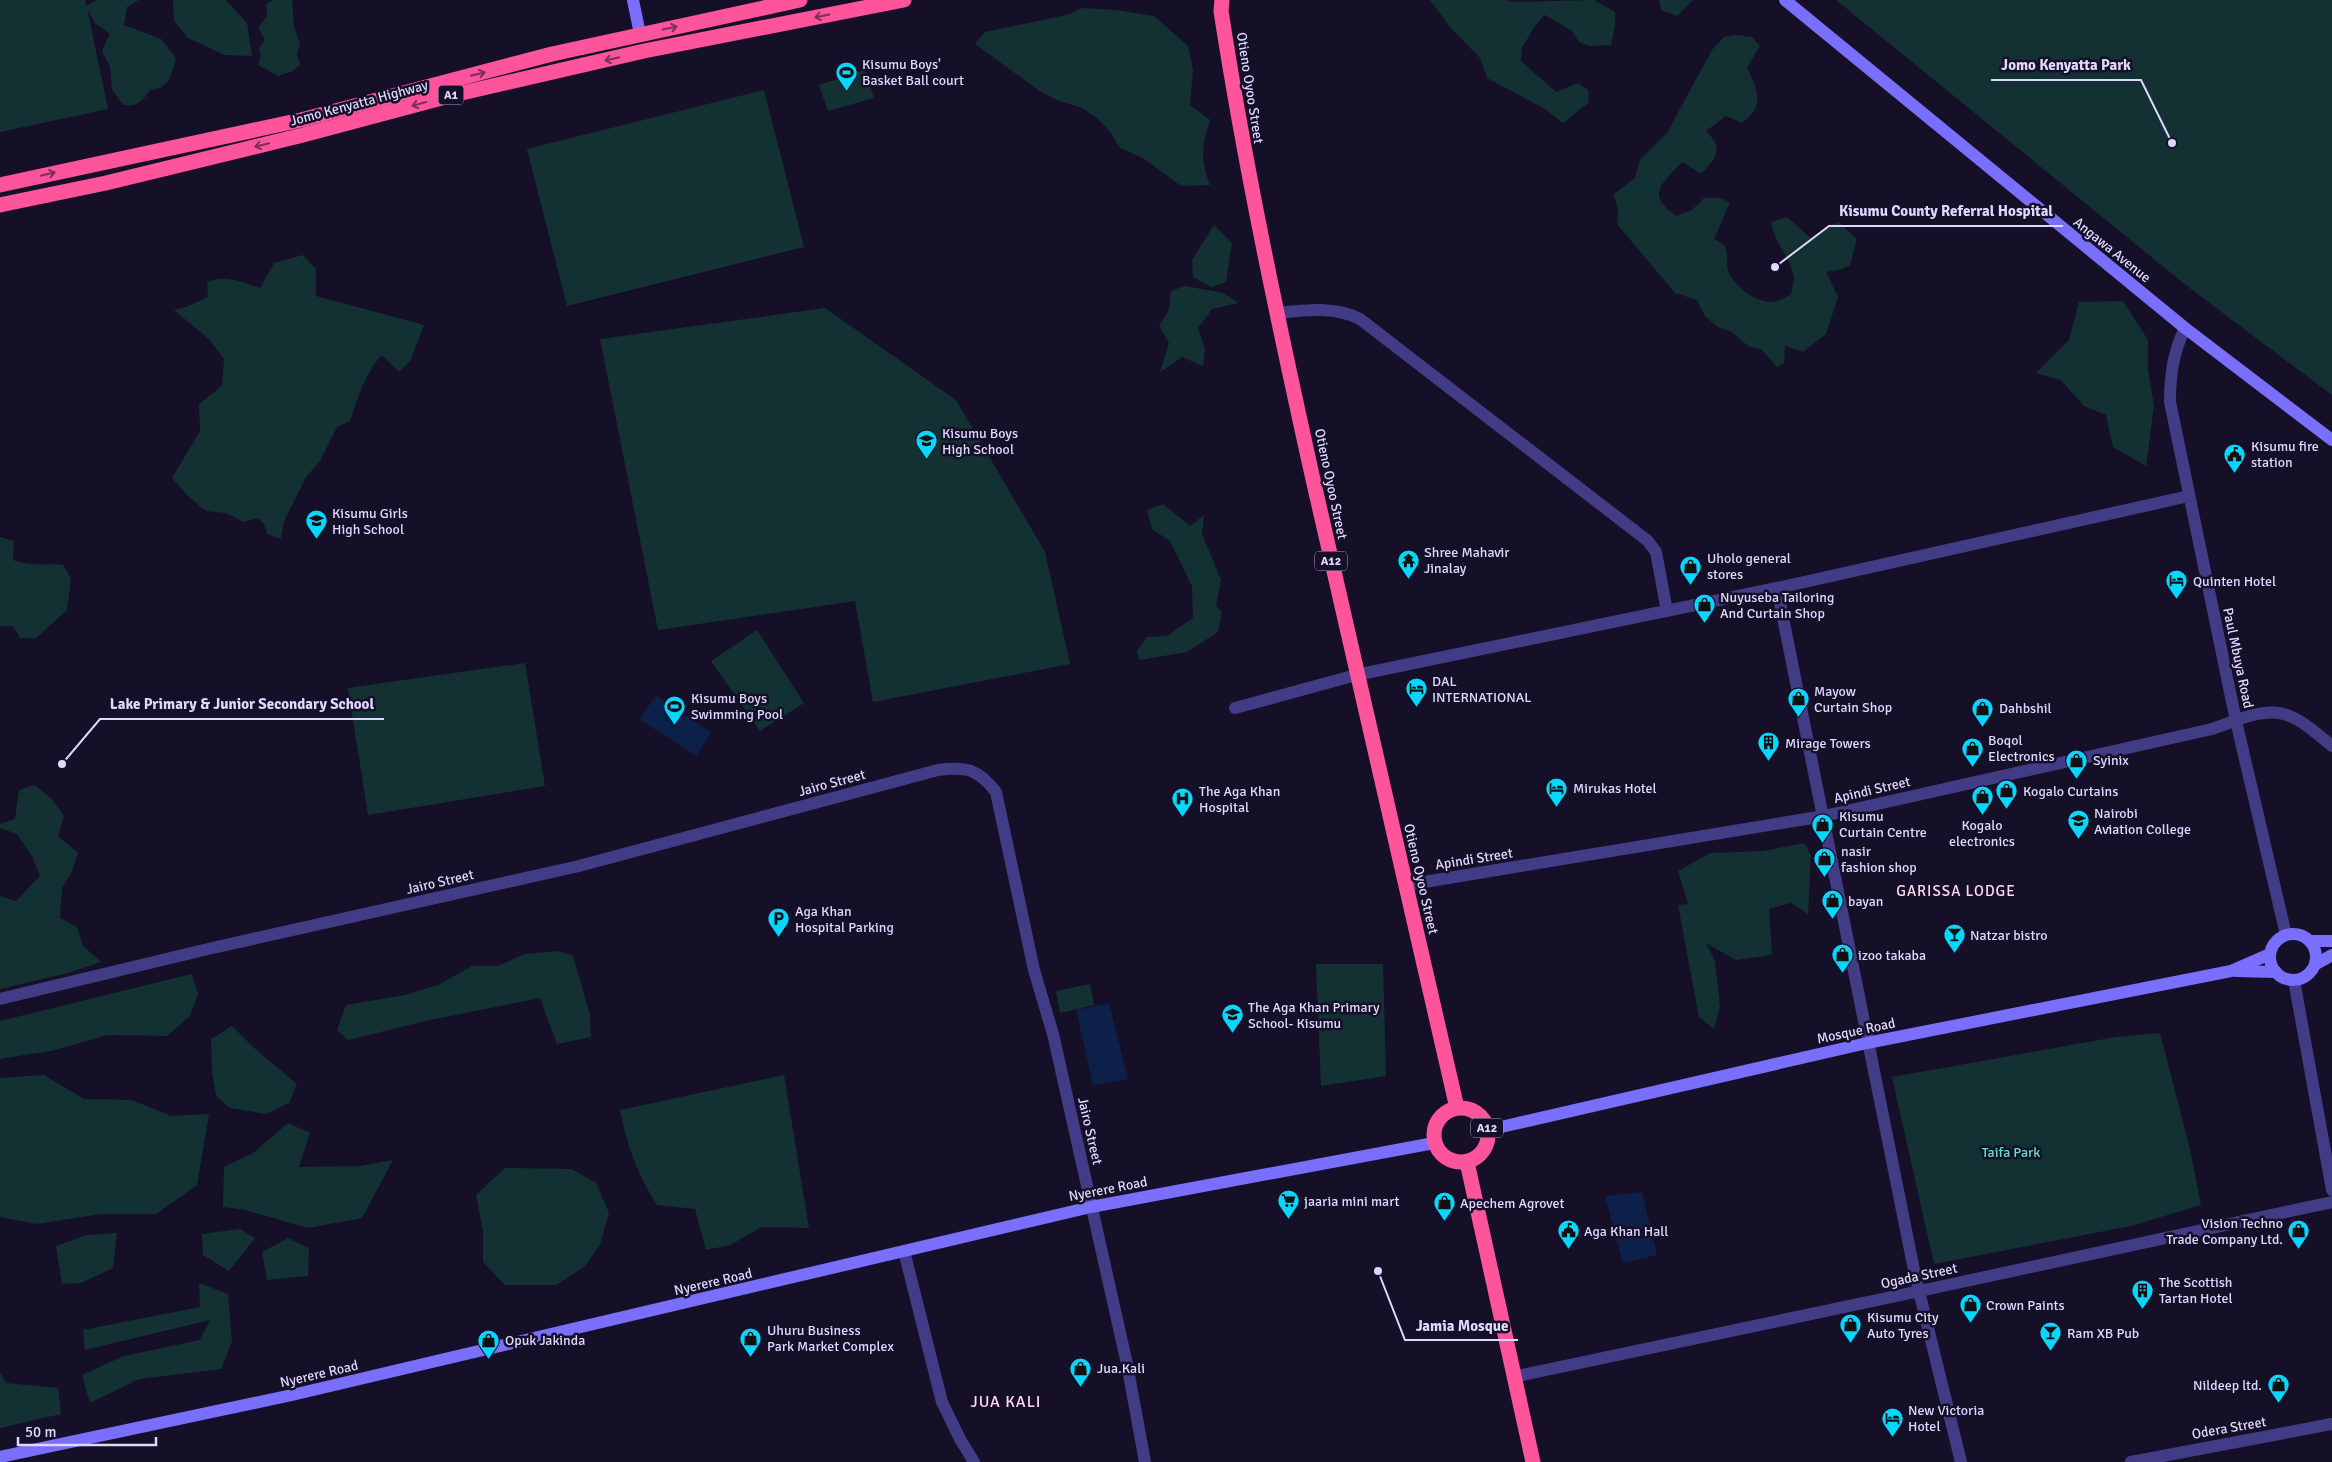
<svg xmlns="http://www.w3.org/2000/svg" width="2332" height="1462" font-family="Signika,sans-serif">
<rect width="100%" height="100%" fill="#151028"/>
<g fill="#133132">
<path d="M0 0H85L86 6 97 0H139L127 7 124 25 161 39 176 58C172 74 169 89 150 90 142 102 137 107 123 105L112 89 110 67 102 51 110 34 95 23 87 8 108 109 0 132Z"/>
<polygon points="173,0 226,0 247,23 252,56 225,55 188,38 174,21"/>
<polygon points="273,0 292,0 294,26 300,44 297,53 300,65 293,71 278,76 258,65 261,56 259,48 265,40 258,28 267,16 266,4"/>
<path d="M1430 0H1508L1510 2 1594 0 1615 12V26L1611 45 1590 46 1579 42 1572 31 1545 15C1533 25 1531 35 1522 47L1521 61 1556 92 1578 83 1588 90 1589 103C1578 109 1573 116 1563 123L1545 109 1487 78 1480 58 1450 27Z"/>
<polygon points="1659,0 1693,0 1677,16 1661,10"/>
<polygon points="1836,0 2332,0 2332,395 2187,286"/>
<path d="M1082 8 1116 10 1154 16 1188 46 1193 70 1190 105 1210 120C1202 147 1200 158 1210 185L1181 186 1143 158 1120 148 1111 133 1098 119 1082 108 1057 100 1041 92 975 44 985 32 1067 15Z"/>
<path d="M1736 35 1752 37 1760 46 1747 68C1758 91 1765 105 1742 123L1726 116 1706 131C1709 135 1715 140 1716 145 1720 156 1707 167 1701 174L1682 162C1662 184 1645 194 1676 216L1692 210 1704 198H1719L1730 202 1714 239 1725 246C1728 255 1726 266 1729 273 1736 288 1760 306 1777 301 1782 300 1787 296 1791 294 1792 289 1794 282 1794 278 1791 257 1774 243 1771 222L1787 217 1813 240 1824 229 1838 222 1857 239 1850 265 1839 270 1826 272 1838 297 1826 334 1803 352 1785 346 1784 363 1777 367 1762 350 1748 346 1732 332 1718 327 1705 316 1697 300 1675 293 1617 224 1618 211 1614 194 1635 178 1640 160 1667 133 1712 50 1724 37Z"/>
<polygon points="865,70 874,98 828,111 819,85"/>
<polygon points="764,90 804,247 567,306 527,149"/>
<polygon points="1214,225 1232,243 1226,282 1211,287 1193,277 1192,260"/>
<path d="M303 255 316 269V296L424 325 410 361 399 372 382 355C365 373 358 397 350 421L337 427 320 461 306 477 284 521 281 539 267 534 264 524 258 518 244 522 226 513 206 511 189 497 172 478 200 431 199 404 222 386 224 359 209 339 174 310 186 307 208 297 207 282C226 274 242 282 260 288L274 263Z"/>
<polygon points="1185,286 1224,293 1238,303 1212,309 1198,328 1205,349 1203,366 1182,357 1160,372 1169,343 1159,326 1169,310 1171,291"/>
<polygon points="2123,301 2148,340 2148,370 2154,406 2146,466 2113,447 2106,415 2084,406 2061,380 2036,373 2069,340 2079,302"/>
<polygon points="825,308 956,400 1045,552 1070,664 873,702 855,601 658,630 600,339"/>
<polygon points="1163,504 1190,526 1204,515 1202,534 1221,580 1216,606 1222,612 1218,632 1187,652 1139,660 1137,651 1147,637 1167,636 1193,618 1192,586 1170,541 1152,529 1147,510"/>
<path d="M0 537 14 541 13 560C32 567 44 563 63 565L71 578 67 610 36 638H20L13 626H0Z"/>
<polygon points="757,630 804,703 760,731 711,661"/>
<polygon points="525,663 545,786 368,815 348,688"/>
<polygon points="34,785 51,798 64,816 58,836 78,853 72,871 62,888 60,918 77,927 83,946 101,962 68,973 0,989 0,896 16,901 40,876 32,856 17,834 0,828 0,824 15,819 19,790"/>
<polygon points="1804,843 1811,855 1808,914 1791,903 1769,909 1772,955 1736,960 1706,943 1715,961 1720,1007 1714,1029 1699,1017 1678,905 1688,904 1678,871 1710,853 1763,851"/>
<polygon points="558,951 573,956 590,1015 591,1037 557,1044 540,998 430,1020 348,1040 337,1030 346,1005 405,995 438,985 472,966 498,966 525,954"/>
<polygon points="1316,964 1383,964 1386,1076 1321,1086"/>
<polygon points="192,974 198,994 190,1016 167,1036 107,1035 55,1050 0,1059 0,1021"/>
<polygon points="1090,984 1094,1005 1060,1013 1056,991"/>
<polygon points="232,1026 254,1048 297,1084 289,1103 266,1114 230,1108 216,1096 212,1071 211,1039"/>
<polygon points="2160,1033 2190,1149 2201,1205 2131,1226 1934,1264 1892,1077 2116,1037"/>
<polygon points="44,1075 84,1099 132,1100 171,1116 209,1114 197,1185 156,1214 100,1214 37,1224 0,1217 0,1078"/>
<path d="M784 1075 809 1228 762 1227 730 1245 706 1250 695 1209 657 1205C637 1173 627 1146 620 1110Z"/>
<polygon points="288,1123 310,1133 299,1167 359,1166 393,1160 362,1218 308,1228 245,1210 223,1207 224,1167 253,1153"/>
<polygon points="505,1168 572,1169 596,1183 609,1213 600,1245 584,1267 556,1285 505,1285 483,1262 483,1231 476,1195"/>
<polygon points="240,1229 255,1238 229,1271 203,1255 202,1234"/>
<polygon points="117,1233 113,1268 81,1283 62,1284 56,1246 87,1235"/>
<polygon points="288,1238 309,1248 308,1276 267,1280 262,1252"/>
<polygon points="199,1283 228,1294 232,1341 221,1369 139,1379 90,1403 82,1375 124,1356 200,1340 210,1320 85,1350 83,1330 200,1307"/>
<polygon points="0,1373 6,1383 58,1388 61,1414 0,1428"/>
</g>
<g fill="#0d204a">
<polygon points="656,696 711,732 696,756 639,719"/>
<polygon points="1109,1003 1128,1079 1093,1085 1076,1010"/>
<polygon points="1642,1192 1657,1255 1623,1263 1605,1196"/>
</g>
<g fill="none" stroke-linecap="round" stroke-linejoin="round">
<g stroke="#423c86" stroke-width="12">
<path d="M1276 313C1305 310 1334 306 1360 319L1648 541 1656 552 1667 611"/>
<path d="M2185 328C2173 353 2170 375 2170 402L2236 721 2286 935"/>
<polyline points="1777,588 1915,1275 1961,1462"/>
<polyline points="1235,708 1356,675 1777,588 2189,496"/>
<path d="M1406 885 1824 816 2212 729C2232 722 2258 710 2279 713 2299 716 2317 734 2332 746"/>
<polyline points="2294,980 2332,1190"/>
<path d="M0 999 208 949 579 866 938 770C966 766 978 769 996 792L1034 970 1053 1034 1127 1364 1145 1462"/>
<polyline points="904,1251 942,1402 960,1439 974,1462"/>
<polyline points="1513,1377 1920,1291 2332,1202"/>
<polyline points="2131,1462 2332,1424"/>
</g>
<g stroke="#7a6ffd" stroke-width="12">
<polyline points="633,0 640,34"/>
<polyline points="1785,0 2185,328 2332,440"/>
<circle cx="2293" cy="957" r="23"/>
<polyline points="2311,941 2332,941"/>
<polyline points="2316,964 2332,955"/>
<polyline points="2236,971 2276,972"/>
<polyline points="1488,1130 1867,1043 2231,971 2270,954"/>
<polyline points="0,1457 292,1395 1091,1207 1434,1143"/>
</g>
<g stroke="#fd549c" stroke-width="15">
<path d="M1222 0 1221 11C1245 167 1278 321 1312 475 1359 687 1409 897 1457 1108"/>
<polyline points="0,185 301,120 552,54 800,0"/>
<polyline points="0,205 106,183 303,135 453,95 644,51 904,0"/>
<circle cx="1461" cy="1135" r="27"/>
<polyline points="1467,1162 1533,1462"/>
</g>
</g>
<defs><path id="oneway-shaft" d="M-6 0H5M1.5-3L5.5 0L1.5 3" fill="none" stroke-width="1.6" stroke-linecap="round" stroke-linejoin="round" transform="scale(1.25)"/></defs>
<g stroke="#7d2f5c">
<use href="#oneway-shaft" transform="translate(822 16) rotate(169)"/>
<use href="#oneway-shaft" transform="translate(670 28) rotate(-12)"/>
<use href="#oneway-shaft" transform="translate(612 59) rotate(167)"/>
<use href="#oneway-shaft" transform="translate(478 74) rotate(-14)"/>
<use href="#oneway-shaft" transform="translate(419 104) rotate(165)"/>
<use href="#oneway-shaft" transform="translate(262 145) rotate(166)"/>
<use href="#oneway-shaft" transform="translate(48 174) rotate(-13)"/>
</g>
<defs>
<symbol id="stadium-pin" viewBox="-11 -11 22 30"><path d="M0 17L-7.5 6A9.5 9.5 0 1 1 7.5 6Z" fill="#06d7fc" stroke="#151028"/><path d="M0-5a6.5 5 0 1 0 0 10a6.5 5 0 1 0 0-10ZM-3.5-1.8h7v3.6h-7Z" fill="#111"/></symbol>
<symbol id="school-pin" viewBox="-11 -11 22 30"><path d="M0 17L-7.5 6A9.5 9.5 0 1 1 7.5 6Z" fill="#06d7fc" stroke="#151028"/><path d="M0-5L7-2L0 1L-7-2ZM-4 1L0 2.5L4 1V4Q0 6-4 4Z" fill="#111"/></symbol>
<symbol id="civic-pin" viewBox="-11 -11 22 30"><path d="M0 17L-7.5 6A9.5 9.5 0 1 1 7.5 6Z" fill="#06d7fc" stroke="#151028"/><path d="M-.6-6.5H3V-4.5H.6V-3L4-1V1h2V6H-6V1h2V-1L-.6-3ZM-1.2 2.5V6h2.4V2.5Z" fill="#111"/></symbol>
<symbol id="temple-pin" viewBox="-11 -11 22 30"><path d="M0 17L-7.5 6A9.5 9.5 0 1 1 7.5 6Z" fill="#06d7fc" stroke="#151028"/><path d="M0-6L5-2H3V0L6.5 2.5H4V6H1.5V3h-3V6H-4V2.5H-6.5L-3 0V-2H-5Z" fill="#111"/></symbol>
<symbol id="shop-pin" viewBox="-11 -11 22 30"><path d="M0 17L-7.5 6A9.5 9.5 0 1 1 7.5 6Z" fill="#06d7fc" stroke="#151028"/><path d="M-5-2.5h2.3a2.7 3.5 0 0 1 5.4 0H5L5.5 6h-11ZM-1.5-2.5h3a1.5 2.3 0 0 0-3 0Z" fill="#111"/></symbol>
<symbol id="hotel-pin" viewBox="-11 -11 22 30"><path d="M0 17L-7.5 6A9.5 9.5 0 1 1 7.5 6Z" fill="#06d7fc" stroke="#151028"/><path d="M-6-4.5h1.5V1H6V5H4.5V3h-9V5H-6ZM-4 0a1.8 1.8 0 1 1 3.6 0ZM.5 0V-2.5h3Q6-2.5 6 0Z" fill="#111"/></symbol>
<symbol id="building-pin" viewBox="-11 -11 22 30"><path d="M0 17L-7.5 6A9.5 9.5 0 1 1 7.5 6Z" fill="#06d7fc" stroke="#151028"/><path d="M-4-6H4V6H1V3H-1V6H-4ZM-2.5-4.3h1.7v1.8h-1.7ZM.8-4.3h1.7v1.8H.8ZM-2.5-1h1.7V.8h-1.7ZM.8-1h1.7V.8H.8Z" fill="#111"/></symbol>
<symbol id="hospital-pin" viewBox="-11 -11 22 30"><path d="M0 17L-7.5 6A9.5 9.5 0 1 1 7.5 6Z" fill="#06d7fc" stroke="#151028"/><path d="M-5-5h3v3.5h4V-5h3V5h-3V1.5h-4V5h-3Z" fill="#111"/></symbol>
<symbol id="university-pin" viewBox="-11 -11 22 30"><path d="M0 17L-7.5 6A9.5 9.5 0 1 1 7.5 6Z" fill="#06d7fc" stroke="#151028"/><path d="M0-5L7-2L0 1L-7-2ZM-4 1L0 2.5L4 1V4Q0 6-4 4Z" fill="#111"/></symbol>
<symbol id="parking-pin" viewBox="-11 -11 22 30"><path d="M0 17L-7.5 6A9.5 9.5 0 1 1 7.5 6Z" fill="#06d7fc" stroke="#151028"/><path d="M-3.5-5.5H1a3.5 3.5 0 0 1 0 7H-1V5.5H-3.5ZM-1-3.4V-.6H.8a1.4 1.4 0 0 0 0-2.8Z" fill="#111"/></symbol>
<symbol id="bar-pin" viewBox="-11 -11 22 30"><path d="M0 17L-7.5 6A9.5 9.5 0 1 1 7.5 6Z" fill="#06d7fc" stroke="#151028"/><path d="M-6-5H6L.8 .8V4.5H3.5V6h-7V4.5H-.8V.8Z" fill="#111"/></symbol>
<symbol id="supermarket-pin" viewBox="-11 -11 22 30"><path d="M0 17L-7.5 6A9.5 9.5 0 1 1 7.5 6Z" fill="#06d7fc" stroke="#151028"/><path d="M-6-5.5h2.5l.6 2H6L4.5 2H-2.5L-4.4-4H-6ZM-1.5 3.2a1.3 1.3 0 1 0 .1 0ZM3 3.2a1.3 1.3 0 1 0 .1 0Z" fill="#111"/></symbol>
</defs>
<g fill-rule="evenodd">
<use href="#stadium-pin" x="834" y="60" width="25" height="34"/>
<use href="#school-pin" x="914" y="428" width="25" height="34"/>
<use href="#civic-pin" x="2222" y="442" width="25" height="34"/>
<use href="#school-pin" x="304" y="508" width="25" height="34"/>
<use href="#temple-pin" x="1396" y="548" width="25" height="34"/>
<use href="#shop-pin" x="1678" y="554" width="25" height="34"/>
<use href="#hotel-pin" x="2164" y="568" width="25" height="34"/>
<use href="#shop-pin" x="1692" y="592" width="25" height="34"/>
<use href="#hotel-pin" x="1404" y="676" width="25" height="34"/>
<use href="#shop-pin" x="1786" y="686" width="25" height="34"/>
<use href="#stadium-pin" x="662" y="694" width="25" height="34"/>
<use href="#shop-pin" x="1970" y="696" width="25" height="34"/>
<use href="#building-pin" x="1756" y="730" width="25" height="34"/>
<use href="#shop-pin" x="1960" y="736" width="25" height="34"/>
<use href="#shop-pin" x="2064" y="748" width="25" height="34"/>
<use href="#hotel-pin" x="1544" y="776" width="25" height="34"/>
<use href="#shop-pin" x="1994" y="778" width="25" height="34"/>
<use href="#shop-pin" x="1970" y="784" width="25" height="34"/>
<use href="#hospital-pin" x="1170" y="786" width="25" height="34"/>
<use href="#university-pin" x="2066" y="808" width="25" height="34"/>
<use href="#shop-pin" x="1810" y="812" width="25" height="34"/>
<use href="#shop-pin" x="1812" y="846" width="25" height="34"/>
<use href="#shop-pin" x="1820" y="888" width="25" height="34"/>
<use href="#parking-pin" x="766" y="906" width="25" height="34"/>
<use href="#bar-pin" x="1942" y="922" width="25" height="34"/>
<use href="#shop-pin" x="1830" y="942" width="25" height="34"/>
<use href="#school-pin" x="1220" y="1002" width="25" height="34"/>
<use href="#supermarket-pin" x="1276" y="1188" width="25" height="34"/>
<use href="#shop-pin" x="1432" y="1190" width="25" height="34"/>
<use href="#civic-pin" x="1556" y="1218" width="25" height="34"/>
<use href="#shop-pin" x="2286" y="1218" width="25" height="34"/>
<use href="#building-pin" x="2130" y="1278" width="25" height="34"/>
<use href="#shop-pin" x="1958" y="1292" width="25" height="34"/>
<use href="#shop-pin" x="1838" y="1312" width="25" height="34"/>
<use href="#bar-pin" x="2038" y="1320" width="25" height="34"/>
<use href="#shop-pin" x="738" y="1326" width="25" height="34"/>
<use href="#shop-pin" x="476" y="1328" width="25" height="34"/>
<use href="#shop-pin" x="1068" y="1356" width="25" height="34"/>
<use href="#shop-pin" x="2266" y="1372" width="25" height="34"/>
<use href="#hotel-pin" x="1880" y="1406" width="25" height="34"/>
</g>
<g text-anchor="middle" dominant-baseline="central" stroke-width="5" stroke-linejoin="round" paint-order="stroke">
<g fill="#151028" stroke="#a29bbe" stroke-width="1">
<rect x="438.5" y="85.5" width="25" height="19" rx="4"/>
<rect x="1315" y="551.5" width="32" height="19" rx="4"/>
<rect x="1471" y="1118.5" width="32" height="19" rx="4"/>
</g>
<g font-size="12" font-weight="bold" fill="#ded7ff">
<text x="451" y="95">A1</text>
<text x="1331" y="561">A12</text>
<text x="1487" y="1128">A12</text>
</g>
<g font-size="14" fill="#ded7ff" stroke="#151028" text-anchor="start">
<text x="862" y="64">Kisumu Boys'<tspan x="862" dy="16">Basket Ball court</tspan></text>
<text x="942" y="433">Kisumu Boys<tspan x="942" dy="16">High School</tspan></text>
<text x="2251" y="446">Kisumu fire<tspan x="2251" dy="16">station</tspan></text>
<text x="332" y="513">Kisumu Girls<tspan x="332" dy="16">High School</tspan></text>
<text x="1424" y="552">Shree Mahavir<tspan x="1424" dy="16">Jinalay</tspan></text>
<text x="1707" y="558">Uholo general<tspan x="1707" dy="16">stores</tspan></text>
<text x="2193" y="581">Quinten Hotel</text>
<text x="1720" y="597">Nuyuseba Tailoring<tspan x="1720" dy="16">And Curtain Shop</tspan></text>
<text x="1432" y="681">DAL<tspan x="1432" dy="16">INTERNATIONAL</tspan></text>
<text x="1814" y="691">Mayow<tspan x="1814" dy="16">Curtain Shop</tspan></text>
<text x="691" y="698">Kisumu Boys<tspan x="691" dy="16">Swimming Pool</tspan></text>
<text x="1999" y="708">Dahbshil</text>
<text x="1988" y="740">Boqol<tspan x="1988" dy="16">Electronics</tspan></text>
<text x="1785" y="743">Mirage Towers</text>
<text x="2093" y="760">Syinix</text>
<text x="1573" y="788">Mirukas Hotel</text>
<text x="1199" y="791">The Aga Khan<tspan x="1199" dy="16">Hospital</tspan></text>
<text x="2023" y="791">Kogalo Curtains</text>
<text x="2094" y="813">Nairobi<tspan x="2094" dy="16">Aviation College</tspan></text>
<text x="1839" y="816">Kisumu<tspan x="1839" dy="16">Curtain Centre</tspan></text>
<text x="1982" y="825" text-anchor="middle">Kogalo<tspan x="1982" dy="16">electronics</tspan></text>
<text x="1841" y="851">nasir<tspan x="1841" dy="16">fashion shop</tspan></text>
<text x="1848" y="901">bayan</text>
<text x="795" y="911">Aga Khan<tspan x="795" dy="16">Hospital Parking</tspan></text>
<text x="1970" y="935">Natzar bistro</text>
<text x="1858" y="955">izoo takaba</text>
<text x="1248" y="1007">The Aga Khan Primary<tspan x="1248" dy="16">School- Kisumu</tspan></text>
<text x="1304" y="1201">jaaria mini mart</text>
<text x="1460" y="1203">Apechem Agrovet</text>
<text x="2283" y="1223" text-anchor="end">Vision Techno<tspan x="2283" dy="16">Trade Company Ltd.</tspan></text>
<text x="1584" y="1231">Aga Khan Hall</text>
<text x="2159" y="1282">The Scottish<tspan x="2159" dy="16">Tartan Hotel</tspan></text>
<text x="1986" y="1305">Crown Paints</text>
<text x="1867" y="1317">Kisumu City<tspan x="1867" dy="16">Auto Tyres</tspan></text>
<text x="767" y="1330">Uhuru Business<tspan x="767" dy="16">Park Market Complex</tspan></text>
<text x="2067" y="1333">Ram XB Pub</text>
<text x="505" y="1340">Opuk Jakinda</text>
<text x="1097" y="1368">Jua.Kali</text>
<text x="2262" y="1385" text-anchor="end">Nildeep ltd.</text>
<text x="1908" y="1410">New Victoria<tspan x="1908" dy="16">Hotel</tspan></text>
</g>
<g font-size="14" fill="#ded7ff" stroke="#151028">
<text transform="translate(1250 88) rotate(81)">Otieno Oyoo Street</text>
<text transform="translate(359 103) rotate(-15)">Jomo Kenyatta Highway</text>
<text transform="translate(2112 250) rotate(39)">Angawa Avenue</text>
<text transform="translate(1331 484) rotate(78)">Otieno Oyoo Street</text>
<text transform="translate(2238 658) rotate(78)">Paul Mbuya Road</text>
<text transform="translate(832 783) rotate(-15)">Jairo Street</text>
<text transform="translate(1872 790) rotate(-13)">Apindi Street</text>
<text transform="translate(1474 859) rotate(-9)">Apindi Street</text>
<text transform="translate(1421 879) rotate(77)">Otieno Oyoo Street</text>
<text transform="translate(440 882) rotate(-13)">Jairo Street</text>
<text transform="translate(1856 1031) rotate(-12)">Mosque Road</text>
<text transform="translate(1090 1131) rotate(77)">Jairo Street</text>
<text transform="translate(1108 1189) rotate(-11)">Nyerere Road</text>
<text transform="translate(1919 1276) rotate(-12)">Ogada Street</text>
<text transform="translate(713 1282) rotate(-13)">Nyerere Road</text>
<text transform="translate(319 1374) rotate(-13)">Nyerere Road</text>
<text transform="translate(2229 1428) rotate(-10)">Odera Street</text>
</g>
<g font-size="14" fill="#63dfc6" stroke="#151028">
<text x="2011" y="1152">Taifa Park</text>
</g>
<g font-size="15" letter-spacing="1" fill="#ffd9ef" stroke="#151028">
<text x="1956" y="891">GARISSA LODGE</text>
</g>
<g font-size="16" letter-spacing="1" fill="#ffd9ef" stroke="#151028">
<text x="1006" y="1402">JUA KALI</text>
</g>
</g>
<path fill="none" stroke="#ded7ff" stroke-width="2" d="M2172 143L2141 80H1991M1775 267L1829 226H2063M62 764L100 719H384M1378 1271L1405 1340H1518"/>
<g fill="#ded7ff" stroke="#151028" stroke-width="2">
<circle cx="2172" cy="143" r="5"/>
<circle cx="1775" cy="267" r="5"/>
<circle cx="62" cy="764" r="5"/>
<circle cx="1378" cy="1271" r="5"/>
</g>
<g font-size="15" text-anchor="middle" font-weight="bold" fill="#ded7ff" stroke="#151028" stroke-width="5" stroke-linejoin="round" paint-order="stroke">
<text x="2066" y="70">Jomo Kenyatta Park</text>
<text x="1946" y="216">Kisumu County Referral Hospital</text>
<text x="242" y="709">Lake Primary &amp; Junior Secondary School</text>
<text x="1462" y="1331">Jamia Mosque</text>
</g>
<path d="M18 1437v8h138v-8" fill="none" stroke="#ded7ff" stroke-width="2.5"/>
<text x="25" y="1437" font-size="15" fill="#ded7ff" stroke="#151028" stroke-width="4" paint-order="stroke">50 m</text>
</svg>
